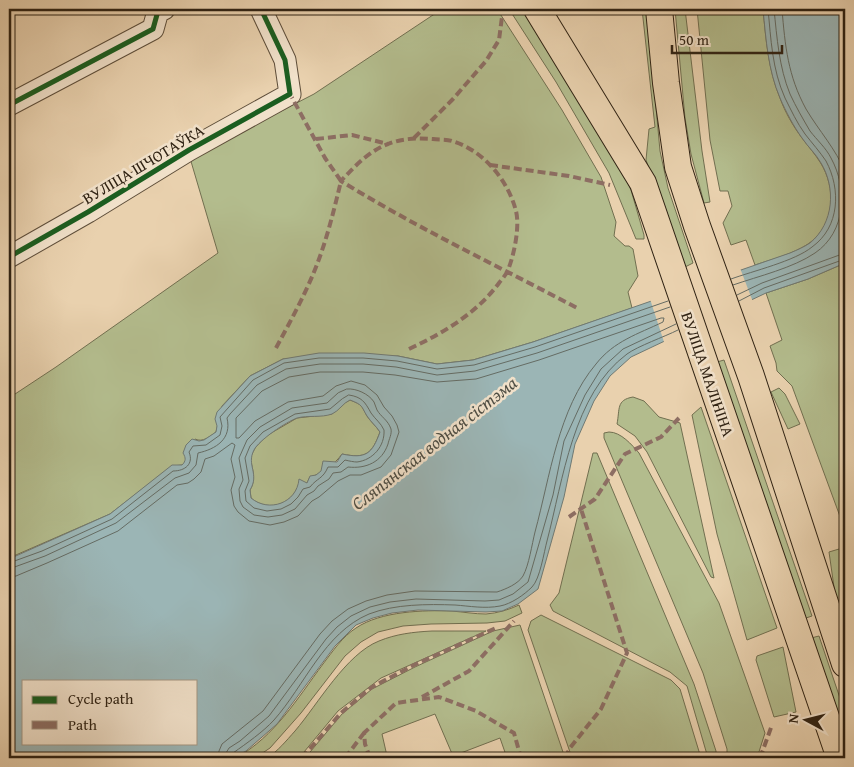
<svg xmlns="http://www.w3.org/2000/svg" width="854" height="767" font-family="'Gentium Book Plus',serif">
<rect width="100%" height="100%" fill="#e9d1ae"/>
<filter id="stains"><feTurbulence type="fractalNoise" baseFrequency=".004" numOctaves="4"/><feColorMatrix values="0 0 0 0 .2 0 0 0 0 .09 0 0 0 0 .02 0 0 0 .5 -.17"/></filter>
<radialGradient id="worn" r=".72"><stop offset=".6" stop-color="#630" stop-opacity="0"/><stop offset="1" stop-color="#630" stop-opacity=".3"/></radialGradient>
<g fill="#b3bc8d" stroke="#716f50">
<path d="M442 9H497L562 110 601 177 616 222 614 236 625 246H629L633 249 638 276 628 292 632 308 533 342 473 360 437 364 398 356 283 359 250 376 222 406 216 432C210 436 203 443 195 439L185 462 182 465 172 466 110 514 9 558V398L56 367 218 253 190 158 314 94Z"/>
<polygon points="509,9 524,9 616,157 631,190 644,235 644,239 636,239 609,173 556,82"/>
<polygon points="642,9 647,9 660,151 668,188 693,263 685,267 646,160 649,129 655,127"/>
<polygon points="675,9 685,9 702,151 710,202 704,203 691,154 685,118"/>
<path d="M697 9H763C766 39 768 69 780 98 785 112 793 126 802 138 808 146 815 154 820 162 837 188 835 226 808 244 793 254 773 259 755 265L746 240 731 245 723 223 732 206 728 191H720L710 140Z"/>
<polygon points="845,263 845,530 792,386 777,371 776,363 770,346 782,340 766,293 808,279"/>
<polygon points="724,360 812,616 803,619 717,362"/>
<polygon points="779,388 785,394 800,424 788,429 771,392"/>
<path d="M633 397 644 401 659 417 680 423 714 578 711 577 647 452 635 436 617 424C620 409 616 400 633 397Z"/>
<path d="M350 400C363 405 361 405 367 416 371 422 376 426 380 432 372 454 366 459 342 454 335 464 322 474 310 477L307 483H303C298 486 297 490 293 495 282 508 263 509 251 498L250 490C256 480 253 470 250 458L255 448 266 436 297 418 332 414 344 403Z"/>
<polygon points="701,407 777,628 747,640 717,534 692,415"/>
<path d="M609 432C621 432 632 445 639 453L719 603 765 733 757 758H727V749L703 673 604 438V433Z"/>
<polygon points="593,453 597,453 694,684 716,751 716,758 708,758 687,686 670,672 553,611 550,605 559,593"/>
<polygon points="839,549 845,568 845,606 839,607 835,594 829,552"/>
<path d="M519 605 522 613 505 621 487 623 431 624 403 626 378 632 361 642 345 656 301 713 270 748 255 758H236C275 736 297 699 323 664 333 651 342 637 356 628 381 611 424 610 452 611 463 612 475 614 486 614 498 613 508 610 519 605Z"/>
<polygon points="541,615 671,680 680,689 701,758 572,758 528,630 531,621"/>
<polygon points="520,625 565,758 507,758 500,738 453,756 435,714 382,734 387,756 381,758 305,758 342,714 372,689 415,667 493,631"/>
<path d="M432 631H486L381 678 338 711 299 758H267C278 751 286 741 295 731 318 704 346 654 379 641 396 634 413 632 432 631Z"/>
<polygon points="819,636 845,713 845,740 811,638"/>
<polygon points="783,647 796,712 774,717 756,660 757,656"/>
</g>
<path fill="#9bb5b5" stroke="#707a74" fill-rule="evenodd" d="M763 9H845V263L808 279 766 293 631 357 610 376 594 401 575 444 564 497 538 589 518 604 502 611 486 612 418 610 392 613 373 618 356 625 335 646 277 724 246 751 233 758H9V559L110 514 172 465H182C186 461 186 458 183 453L186 445 192 439 199 441 204 440 216 432 217 426 215 419 217 412 250 376 283 359 319 353H364L398 356 437 364 473 360 533 342 790 253C797 250 804 247 810 243 834 223 836 188 821 163 816 154 808 147 802 138 794 127 786 112 780 98 768 70 766 40 763 9ZM350 400C363 405 361 406 367 416 371 422 376 426 380 432 372 454 366 459 342 454L337 462 323 461 321 471 316 475 310 476 307 483 299 479C297 503 269 513 251 498L250 490C260 474 246 465 254 450 259 440 286 422 297 418 308 415 321 418 332 414 339 411 343 403 350 400ZM24 681H196V743H24Z"/>
<polygon fill="#e9d1ae" points="740,268 753,302 665,345 650,299"/>
<g fill="none" stroke-linecap="round" stroke-linejoin="round">
<g stroke="#656c64" stroke-width="1">
<path d="M782 9C785 46 788 76 806 109 819 131 836 149 845 172"/>
<path d="M731 279C753 271 795 261 812 247 840 227 841 189 826 161 820 152 812 143 805 134 797 123 791 110 785 98 772 69 771 39 768 9"/>
<path d="M733 285C759 276 793 268 815 253 846 232 848 189 831 158 826 148 817 140 810 131 803 119 796 107 790 94 779 67 777 38 774 9"/>
<polyline points="737,295 762,283 845,253"/>
<polyline points="739,301 764,288 845,259"/>
<path d="M347 389C356 388 369 394 374 402 375 405 376 407 377 410 381 417 388 420 391 429 392 434 389 439 388 444 382 462 366 469 348 467L341 472 333 473 329 479 318 486 314 491 307 495 295 509 282 515 268 517 254 515 243 507 240 501 239 489 243 480 239 458 247 440 260 427 292 408 327 403 338 393Z"/>
<path d="M349 395C362 397 365 402 371 413 375 419 381 423 384 430 385 446 373 460 357 462 354 462 349 461 345 460L338 467H328C323 479 317 478 310 487L303 489 298 497 291 504 281 509 267 511 254 508 246 501 245 491 249 481 245 458 250 446 263 432 295 414 330 409 342 399Z"/>
<path d="M9 563 42 551 112 519 173 471C185 471 194 464 189 452L193 446 206 445 220 435 222 426 220 417 253 380 284 363 319 358H363L397 361 437 369 474 365 535 347 668 301"/>
<path d="M9 569 45 556 116 523 175 478 189 473 196 465 198 453C216 449 232 439 227 418L230 414 257 385 286 369 320 364H363L396 367 437 375 475 371 537 353 670 307"/>
<path d="M9 577 16 576 47 563 118 531 177 485 188 483 194 479 201 472 205 459 214 456 232 443 235 445 231 459 235 477 231 490 234 506 238 512 249 521 270 525 284 522 298 516 312 501 319 497 338 481 350 475H361L381 467 391 455 399 432 397 425 392 416 384 407 377 395 365 385 351 381 336 386 323 396 288 402 255 421 239 438H236V418L262 391 289 377 320 372H363L395 375 437 382 476 379 539 360 661 318H664L663 322C638 334 614 341 596 364 558 409 550 477 535 532 532 544 529 565 523 576 518 584 506 589 497 592L415 591 387 595 366 601 348 609 332 621 320 634 263 711 222 744 219 751 218 758"/>
<polyline points="225,758 226,753 229,748 240,741 269,716 326,639 337,627 351,616 370,607 390,602 416,599 485,601 499,600 513,594 528,582 553,495 564,441 585,395 601,369 623,349 676,324"/>
<path d="M232 758 233 753C247 743 263 732 274 720 305 685 324 633 369 614 395 604 427 604 455 605 469 606 485 609 500 606 511 604 524 595 532 587 540 579 544 552 547 541 563 480 573 394 627 354 638 346 664 337 678 330"/>
</g>
<defs>
<g id="minor">
<polyline points="9,105 153,29 158,11 164,9"/>
<polyline points="9,257 88,212 189,150 290,94 285,60 261,9"/>
</g>
<g id="major">
<polyline points="537,9 643,183 840,758"/>
<polyline points="659,9 666,83 678,167 697,226 751,376 845,664"/>
</g>
</defs>
<use href="#minor" stroke="#5e4e3a" stroke-width="23"/>
<use href="#major" stroke="#2f2213" stroke-width="28"/>
<use href="#minor" stroke="#f1e1ca" stroke-width="21"/>
<use href="#major" stroke="#e9d1ae" stroke-width="26"/>
<g stroke="#8d6e63" stroke-width="4" stroke-dasharray="8 4" stroke-linecap="butt">
<polyline points="414,138 453,99 486,61 499,40 503,9"/>
<polyline points="316,139 352,135 388,144"/>
<polyline points="490,165 569,176 610,185"/>
<path d="M276 348C290 322 305 295 316 267 327 239 334 210 341 181L325 158 290 94"/>
<path d="M409 349C443 333 476 314 499 283 502 279 506 275 508 270 514 255 520 227 516 211 508 180 483 150 452 141 446 139 439 140 433 139 418 138 403 138 388 144 369 151 355 166 341 181 417 228 498 266 577 308"/>
<polyline points="569,517 595,499 625,454 661,437 679,418"/>
<polyline points="422,697 469,671 514,621"/>
<polyline points="302,758 341,713 372,687 414,665 496,628"/>
<polyline points="345,758 364,733"/>
<polyline points="370,758 365,744 364,733 396,703 439,697 476,711 514,733 521,758"/>
<polyline points="565,758 570,748 601,709 627,653 581,509"/>
<polyline points="760,758 772,725"/>
</g>
<defs>
<g id="cycleway">
<polyline points="9,105 153,29 158,11 164,9"/>
<polyline points="9,257 88,212 189,150 290,94 285,60 261,9"/>
</g>
</defs>
<use href="#cycleway" stroke="#f1e1ca" stroke-width="8"/>
<use href="#cycleway" stroke="#1b5e20" stroke-width="5"/>
</g>
<g text-anchor="middle" dominant-baseline="central" stroke-width="5" stroke-linejoin="round" paint-order="stroke">
<g font-size="16" fill="#2f2213" stroke="#f1e1ca">
<text transform="translate(143 164) rotate(-31)">ВУЛІЦА ШЧОТАЎКА</text>
<text transform="translate(708 374) rotate(71)">ВУЛІЦА МАЛІНІНА</text>
</g>
<g font-size="18" font-style="italic" fill="#4f4e44" stroke="#f1e1ca">
<text transform="translate(434 443) rotate(-38)">Сляпянская водная сістэма</text>
</g>
</g>
<rect width="854" height="767" fill="none" stroke="#e9d1ae" stroke-width="30"/>
<rect x="10" y="10" width="834" height="747" fill="none" stroke="#2f2213" stroke-width="2.5"/>
<rect x="15" y="15" width="824" height="737" fill="none" stroke="#2f2213"/>
<rect x="22" y="680" width="175" height="65" fill="#f1e1ca" stroke="#a39581"/>
<rect x="32" y="696" width="25" height="8" fill="#1b5e20" stroke="#a39581"/>
<text x="68" y="704" font-size="15" fill="#2f2213">Cycle path</text>
<rect x="32" y="721" width="25" height="8" fill="#8d6e63" stroke="#a39581"/>
<text x="68" y="730" font-size="15" fill="#2f2213">Path</text>
<g transform="translate(806 720) rotate(277)" stroke="#f1e1ca" stroke-width="4" paint-order="stroke">
<path d="M0-4L9 19L0 12L-9 19Z" fill="#2f2213"/>
<text y="-8" font-size="14" font-weight="bold" text-anchor="middle" fill="#2f2213">N</text>
</g>
<path d="M672 45v8h110v-8" fill="none" stroke="#2f2213" stroke-width="2.5"/>
<text x="679" y="45" font-size="15" fill="#2f2213" stroke="#f1e1ca" stroke-width="4" paint-order="stroke">50 m</text>
<rect width="100%" height="100%" filter="url(#stains)"/>
<rect width="100%" height="100%" fill="url(#worn)"/>
</svg>
